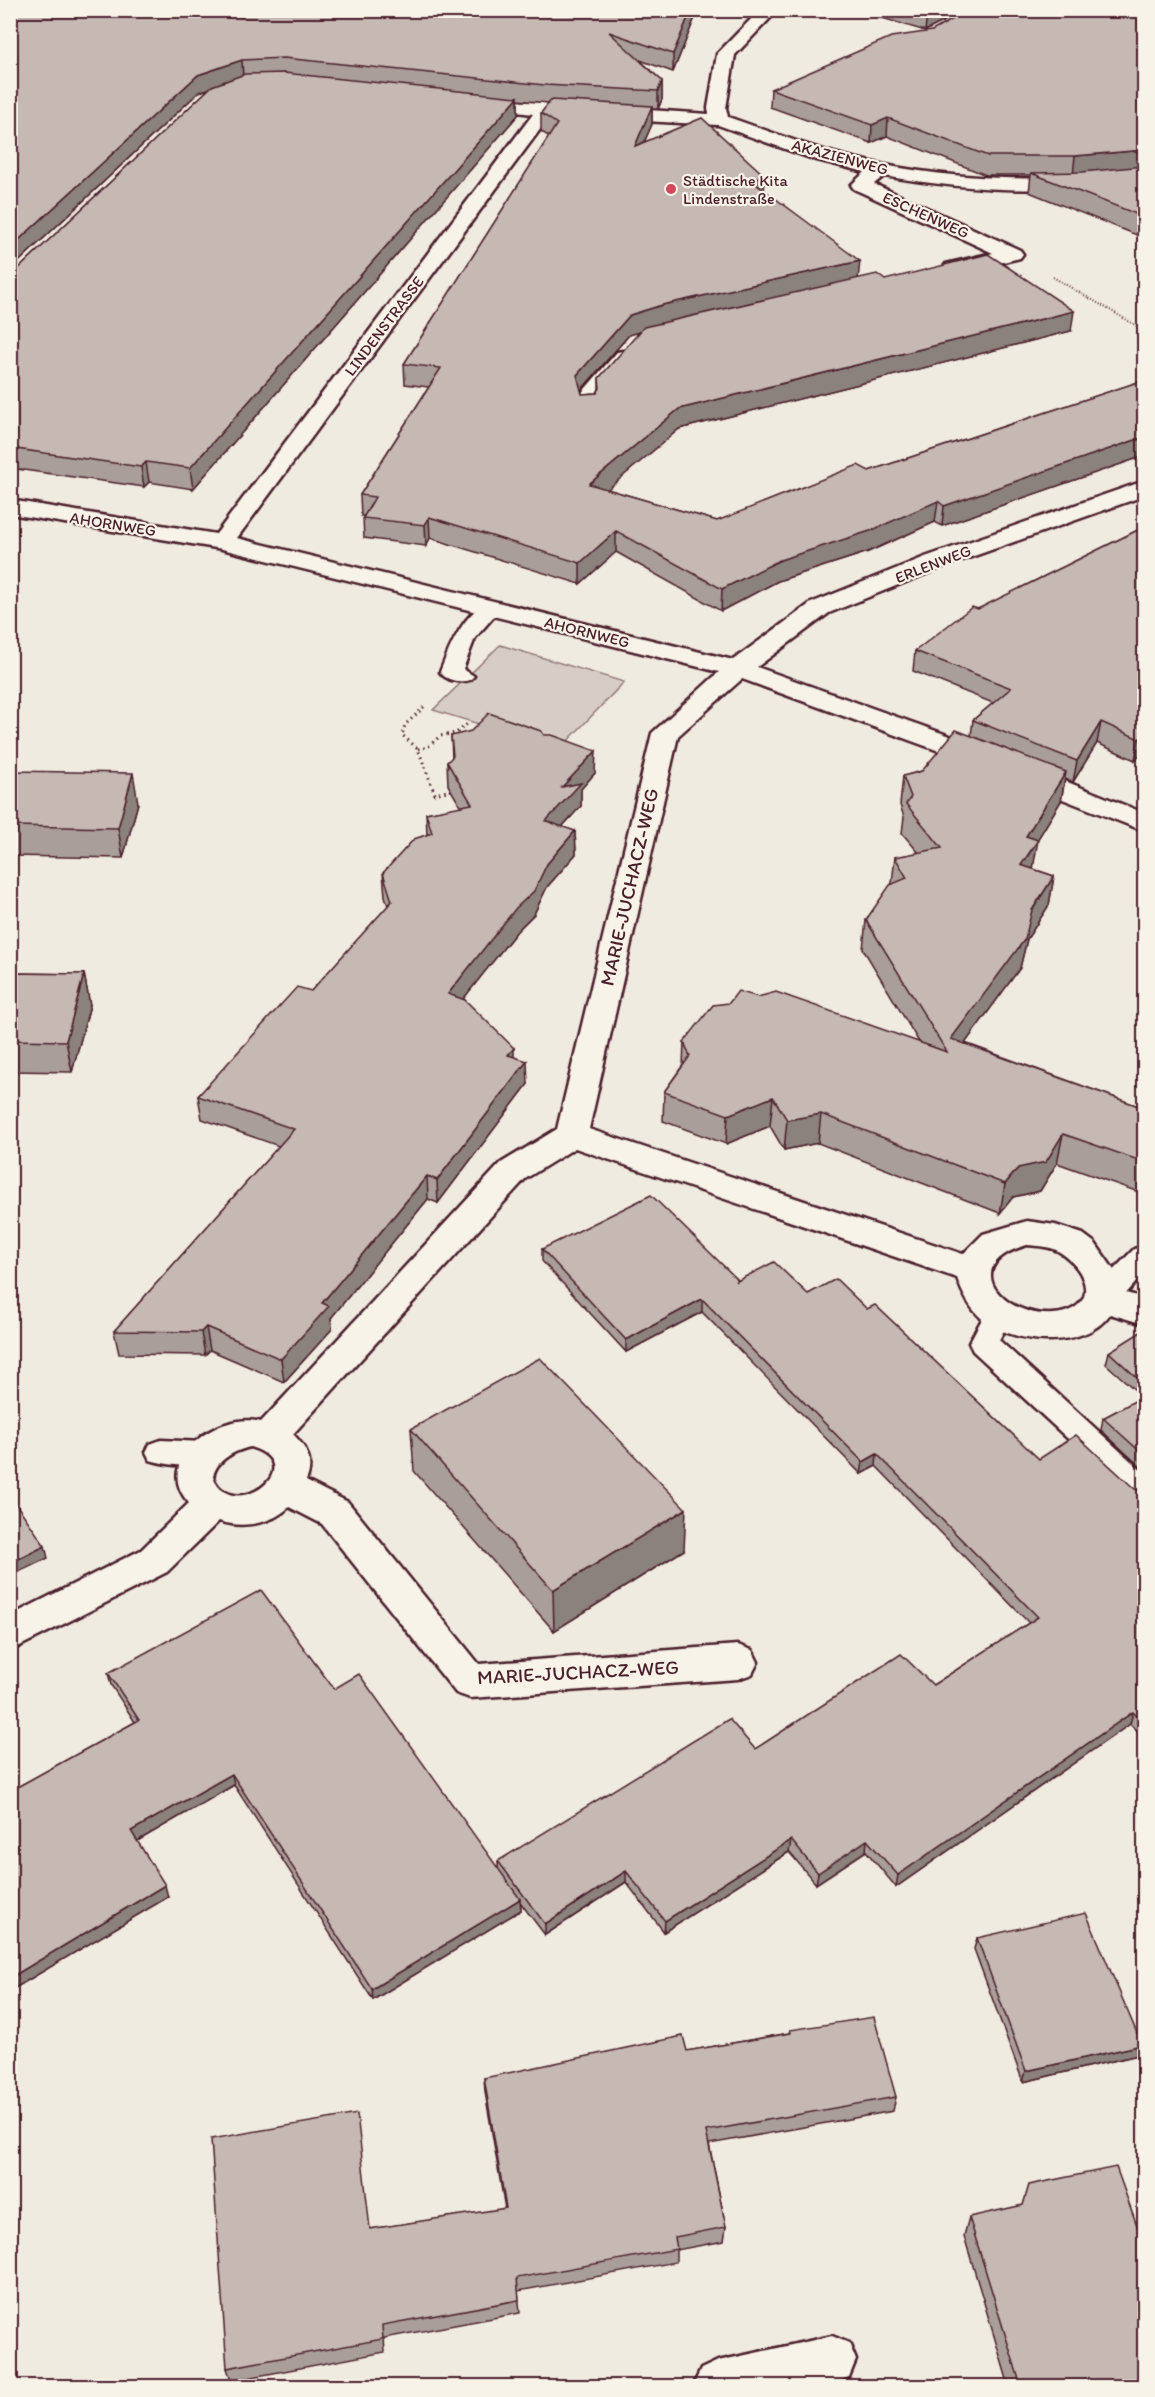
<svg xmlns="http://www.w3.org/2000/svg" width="1155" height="2397" font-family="Itim,sans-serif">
<rect width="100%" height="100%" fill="#f0ebe0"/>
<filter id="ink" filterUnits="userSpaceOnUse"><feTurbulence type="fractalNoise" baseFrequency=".0167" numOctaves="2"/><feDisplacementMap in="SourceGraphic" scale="12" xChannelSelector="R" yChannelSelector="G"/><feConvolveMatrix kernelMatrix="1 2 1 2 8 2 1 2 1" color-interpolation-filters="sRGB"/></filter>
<g filter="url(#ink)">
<polygon fill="#d8cdc6" stroke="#917678" stroke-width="1.5" points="500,645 624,682 560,749 433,710"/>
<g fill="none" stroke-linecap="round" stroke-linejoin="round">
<defs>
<g id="lane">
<polygon points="623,351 632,356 597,397 598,408 595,412 583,412 579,396 617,352"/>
<path d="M491 602 498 604 501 608 475 638 463 669 474 676 470 680C461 683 446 681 440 672 449 649 465 608 491 602Z"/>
<path d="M1144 1246V1273C1130 1288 1115 1313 1092 1306L1088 1299 1092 1292 1134 1249Z"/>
<polygon points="998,1305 1008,1308 1012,1315 999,1340 1144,1473 1144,1503 1133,1499 973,1351 969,1343 988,1308"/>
<path d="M161 1440 203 1442 214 1446 218 1454 214 1462C195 1468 169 1466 150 1460L146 1452 150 1444Z"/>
</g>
<g id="street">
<path d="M738 10H774L775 13 735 55 726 108 728 117C771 132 814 149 858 159 951 182 1050 183 1144 170V182C1057 195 971 191 884 176L874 184 1020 250 1023 254 1020 258 953 274 946 272 943 268 946 264 993 253 854 189 851 185 865 172 813 159 718 125 550 116 237 538 733 660 811 603 925 557 1144 481V496L943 567 829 613 757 667 981 747 1144 813V831L961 759 742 679 678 736 589 1129 963 1254 983 1234 1027 1221 1055 1225 1083 1234 1095 1243 1116 1273 1119 1291 1144 1298V1324L1110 1314C1084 1351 1012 1345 981 1318 969 1307 962 1293 957 1278L575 1148 525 1179 293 1434C307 1448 314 1462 306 1481L348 1502 479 1664 738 1645 752 1650 758 1662 752 1674 738 1679 470 1698 456 1693 322 1524 289 1507C272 1524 242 1529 219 1521L167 1572 10 1651V1616L141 1550 189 1503C150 1461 219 1410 261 1422L501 1163 557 1129 652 733 719 672 222 549 10 514V500L216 534 533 114 473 107 467 106 464 102 467 98 709 114 708 108 717 54 754 16 740 14ZM1027 1245C1037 1246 1049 1246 1058 1251 1080 1263 1101 1298 1068 1311 1018 1329 947 1268 1027 1245ZM250 1447C313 1466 231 1525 213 1477 216 1460 234 1451 250 1447Z"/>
<polygon points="832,2336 849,2343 856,2360 849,2377 832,2384 693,2386 701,2369 718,2361"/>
</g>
</defs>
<use href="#lane" stroke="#4a1f2b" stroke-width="5"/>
<use href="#street" stroke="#4a1f2b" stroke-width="5"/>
<polyline stroke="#4a1f2b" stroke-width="2" stroke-dasharray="1 2" stroke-linecap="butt" points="1053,277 1144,330"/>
<g stroke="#4a1f2b" stroke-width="3" stroke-dasharray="1.5 4" stroke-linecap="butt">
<polyline points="424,707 405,725 402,735 418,749 435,794 451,790"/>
<polyline points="418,749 428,747 440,736 456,733 470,722"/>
</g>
<use href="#lane" fill="#f7f3e8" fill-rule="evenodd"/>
<use href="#street" fill="#f7f3e8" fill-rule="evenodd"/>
</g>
<g fill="#aa9e9a" stroke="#4a1f2b" stroke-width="1.5" fill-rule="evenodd">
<path d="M10 10H698L673 72 640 60 662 81V99L658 109H652V124L644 142 764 190 858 279 885 280 1071 331 679 429 607 489 717 521 1144 380V456L942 526 935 522 868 552 778 581 721 611 616 552 580 584 430 538 426 546 364 538 363 518 364 516H361L360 495 429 387 405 384 404 364 549 137 541 131V113L549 103 518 100V115L193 489 149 482 144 487 10 468V273L15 272 209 89 199 92 10 270ZM640 332 599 378V389L597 393 582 394 581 390 629 335Z"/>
<polygon points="856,10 966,10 925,31"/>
<polygon points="1144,10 1144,238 1029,192 1031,175 986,175 887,136 871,143 770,107 771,89 932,31"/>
<polygon points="1144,527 1144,752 1135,760 1097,743 1073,782 1065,779 1061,801 1037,840 1033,869 1054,876 1049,905 1027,939 1020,968 965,1043 1144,1108 1144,1194 1057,1163 1040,1191 1013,1197 1000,1213 818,1143 784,1150 770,1126 726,1144 663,1121 664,1092 683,1065 684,1042 919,1042 863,949 866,920 892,883 895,857 919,853 902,833 904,817 900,805 903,776 922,771 971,736 973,720 993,703 913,671 915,651 978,609"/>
<polygon points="544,735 595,773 581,789 581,806 562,827 575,831 576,854 547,887 534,914 517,931 463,999 514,1057 528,1084 438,1203 428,1199 331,1318 332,1329 284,1382 210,1350 205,1355 119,1354 114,1331 279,1146 202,1119 198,1096 311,991 388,906 385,896 383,873 427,835 426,813 461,807 448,785 447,762 452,758 451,736"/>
<polygon points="10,771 138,803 123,858 10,856"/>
<polygon points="10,973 84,974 90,1005 72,1072 10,1071"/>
<polygon points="542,1249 738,1281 808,1294 867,1309 1039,1459 1144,1492 1144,1738 1130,1724 896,1887 866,1851 816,1884 789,1852 664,1932 626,1882 545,1935 520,1902 521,1910 373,2000 234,1785 137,1841 168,1897 10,1991 10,1791 135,1722 111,1685 108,1673 334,1689 498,1868 498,1861 755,1749 933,1685 1029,1623 876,1466 861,1474 702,1312 626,1352 542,1261"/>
<polygon points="1144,1330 1144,1470 1101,1430 1103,1418 1143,1397 1106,1364 1109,1352"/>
<polygon points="411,1429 684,1550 554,1631 414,1471"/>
<polygon points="977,1938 1138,2055 1023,2082 974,1949"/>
<polygon points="790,2030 896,2097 893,2111 709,2144 726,2227 724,2241 676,2250 676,2262 518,2291 520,2313 384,2338 385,2352 231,2381 227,2368 371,2229 505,2209 485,2092 484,2078 687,2051 789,2033"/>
<polygon points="969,2217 1144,2246 1144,2386 1009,2386 964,2236"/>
</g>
<g fill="#8b817d" stroke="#4a1f2b" stroke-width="1.5">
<polygon points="691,10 698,10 673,72 673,54"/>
<polygon points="934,10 966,10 925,31 927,14"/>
<polygon points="242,60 243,78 199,92 10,270 10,248 198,75"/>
<polygon points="662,81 662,99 658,109 658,91"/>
<polygon points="518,97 518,115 193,489 190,468"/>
<polygon points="652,106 652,124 635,164 635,146"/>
<polygon points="888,118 887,136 871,143 872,125"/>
<polygon points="1144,150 1144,168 1073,175 1075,156"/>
<polygon points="765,176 764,195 749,179"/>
<polygon points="860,261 858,280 662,325 629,335 577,395 577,375 630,315 662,305"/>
<polygon points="1074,311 1071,331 679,429 589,505 589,484 679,409"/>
<polygon points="1144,437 1144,456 942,526 944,506"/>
<polygon points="146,462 149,482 144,487 141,467"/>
<polygon points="938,501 935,522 868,552 778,581 721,611 722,589 780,560"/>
<polygon points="429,517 430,538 426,546 425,525"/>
<polygon points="616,531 616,552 580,584 580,563"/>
<polygon points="1101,722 1097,743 1073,782 1077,761"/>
<polygon points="1144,735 1144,752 1135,760 1139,739"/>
<polygon points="596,751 595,773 581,789 581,806 546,844 546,821 562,787"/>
<polygon points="1066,772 1061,801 1025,860 1038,840 1033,869 1016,894 1026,836"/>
<polygon points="133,773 138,803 123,858 118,828"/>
<polygon points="575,831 576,854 547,887 534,914 517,931 449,1017 448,994 547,864"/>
<polygon points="1054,876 1049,905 1027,939 1020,968 947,1068 951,1039"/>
<polygon points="84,974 90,1005 72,1072 66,1041"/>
<polygon points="514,1048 514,1071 508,1055"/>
<polygon points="527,1061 528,1084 438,1203 437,1180"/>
<polygon points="773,1097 770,1126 726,1144 728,1115"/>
<polygon points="821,1114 818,1143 784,1150 787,1120"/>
<polygon points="1063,1134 1057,1163 1040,1191 1013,1197 1000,1213 1005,1184 1018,1168"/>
<polygon points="427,1176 428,1199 331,1318 332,1329 284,1382 281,1359 322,1303"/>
<polygon points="11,1236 18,1267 10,1295 10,1237"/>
<polygon points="702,1299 702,1312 626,1352 626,1340"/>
<polygon points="206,1327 210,1350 205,1355 201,1332"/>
<polygon points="877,1454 876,1466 861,1474 863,1462"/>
<polygon points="686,1509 684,1550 554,1631 553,1590"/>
<polygon points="45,1546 48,1558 10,1576 10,1563"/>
<polygon points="1133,1712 1130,1724 896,1887 898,1875"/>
<polygon points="232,1774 234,1785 134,1843 131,1831"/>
<polygon points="791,1840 789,1852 664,1932 665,1921"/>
<polygon points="867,1840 866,1851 816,1884 818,1873"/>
<polygon points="626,1871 626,1882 545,1935 545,1924"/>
<polygon points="165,1885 168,1897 10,1991 10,1978"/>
<polygon points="520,1899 521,1910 373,2000 372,1989"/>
<polygon points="1142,2045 1138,2055 1023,2082 1026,2071"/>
<polygon points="1144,2383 1144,2386 1127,2386"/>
</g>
<g fill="#c6b8b3" stroke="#4a1f2b" stroke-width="1.5">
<polygon points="10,10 691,10 673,54 609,32 662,81 658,91 545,85 284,58 242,60 198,75 10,248"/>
<polygon points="915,10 934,10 927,14"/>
<polygon points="969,10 1144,10 1144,150 1075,156 988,156 888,118 872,125 771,89 891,37 932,31"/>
<polygon points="284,73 518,97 190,468 146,462 141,467 10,448 10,273 15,272 212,86 245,74"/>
<polygon points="551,100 652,106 635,146 702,118 765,176 749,179 860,261 662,305 630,315 577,375 582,394 597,393 600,388 599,378 644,327 877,274 885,280 988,254 1074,311 679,409 589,484 717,521 858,465 869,471 1144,380 1144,437 944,506 938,501 870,531 780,560 722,589 616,531 580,563 429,517 425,525 363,518 375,497 360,495 441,368 404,364 557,124 541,113"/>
<polygon points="1144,166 1144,217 1031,173 1082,172"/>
<polygon points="1144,527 1144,735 1139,739 1101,722 1077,761 973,720 1011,688 915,651 972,607 978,609"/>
<polygon points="489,713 541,731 544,735 552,735 596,751 562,787 581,783 546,821 575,831 547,864 534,891 516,908 448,994 465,1000 514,1048 508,1055 527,1061 437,1180 427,1176 322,1303 329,1306 281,1359 206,1327 201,1332 114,1331 294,1129 198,1096 297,987 311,991 392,901 383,873 414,839 432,833 426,813 472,804 447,762 453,756 451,736 471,731"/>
<polygon points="956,730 1066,772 1026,836 1038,840 1021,865 1054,876 1032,910 1025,939 951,1039 1144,1108 1144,1162 1063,1134 1046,1162 1018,1168 1005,1184 821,1114 787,1120 773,1097 728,1115 664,1092 690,1056 684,1042 713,1005 729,1003 738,991 758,997 776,992 947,1052 866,920 890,885 907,878 895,857 942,848 906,804 911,797 903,776 922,771"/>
<polygon points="10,771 133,773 118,828 10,826"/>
<polygon points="10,973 84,974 66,1041 10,1040"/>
<polygon points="651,1195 738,1280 735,1282 774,1262 808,1294 836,1279 867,1309 875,1305 1039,1459 1076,1435 1135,1489 1144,1492 1144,1723 1133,1712 898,1875 867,1840 818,1873 791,1840 665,1921 626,1871 545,1924 498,1861 729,1719 755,1749 901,1654 933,1685 1038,1617 877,1454 863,1462 702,1299 626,1340 542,1249"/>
<polygon points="1144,1330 1144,1384 1109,1352"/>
<polygon points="540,1358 686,1509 553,1590 411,1429"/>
<polygon points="1144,1396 1144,1455 1103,1418"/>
<polygon points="10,1495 45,1546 10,1563"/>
<polygon points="261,1590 334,1689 359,1674 520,1899 372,1989 232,1774 131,1831 165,1885 10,1978 10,1791 139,1720 108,1673"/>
<polygon points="1086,1913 1142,2045 1026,2071 977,1938"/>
<polygon points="874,2017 896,2097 706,2131 726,2227 675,2237 677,2249 517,2278 519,2300 382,2325 383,2339 227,2368 211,2139 357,2114 370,2229 506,2208 484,2078 683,2036 687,2051 791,2033 790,2030"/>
<polygon points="1116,2167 1144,2245 1144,2383 1127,2386 1021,2386 969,2217 1023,2205 1029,2185"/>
</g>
</g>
<circle fill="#d1495b" stroke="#f7f3e8" stroke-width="2" cx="671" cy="189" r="6"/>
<g text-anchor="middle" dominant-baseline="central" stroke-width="4.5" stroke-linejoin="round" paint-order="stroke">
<g font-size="16" fill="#4a1f2b" stroke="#f7f3e8">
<text transform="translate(840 157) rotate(15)">AKAZIENWEG</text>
<text transform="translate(926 215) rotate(24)">ESCHENWEG</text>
<text transform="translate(384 326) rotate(-53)">LINDENSTRASSE</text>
<text transform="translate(113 524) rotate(9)">AHORNWEG</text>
<text transform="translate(933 564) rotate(-21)">ERLENWEG</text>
<text transform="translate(587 632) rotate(14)">AHORNWEG</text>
</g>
<g font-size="16" fill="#4a1f2b" stroke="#f7f3e8" text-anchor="start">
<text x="683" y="180">Städtische Kita<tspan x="683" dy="18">Lindenstraße</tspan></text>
</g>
<g font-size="20" fill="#4a1f2b" stroke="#f7f3e8">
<text transform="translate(629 887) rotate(-77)">MARIE-JUCHACZ-WEG</text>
<text transform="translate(578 1672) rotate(-3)">MARIE-JUCHACZ-WEG</text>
</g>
</g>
<rect width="1155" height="2397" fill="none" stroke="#f7f3e8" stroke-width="36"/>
<rect x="18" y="18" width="1119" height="2361" fill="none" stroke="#4a1f2b" stroke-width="2" filter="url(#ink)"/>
</svg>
